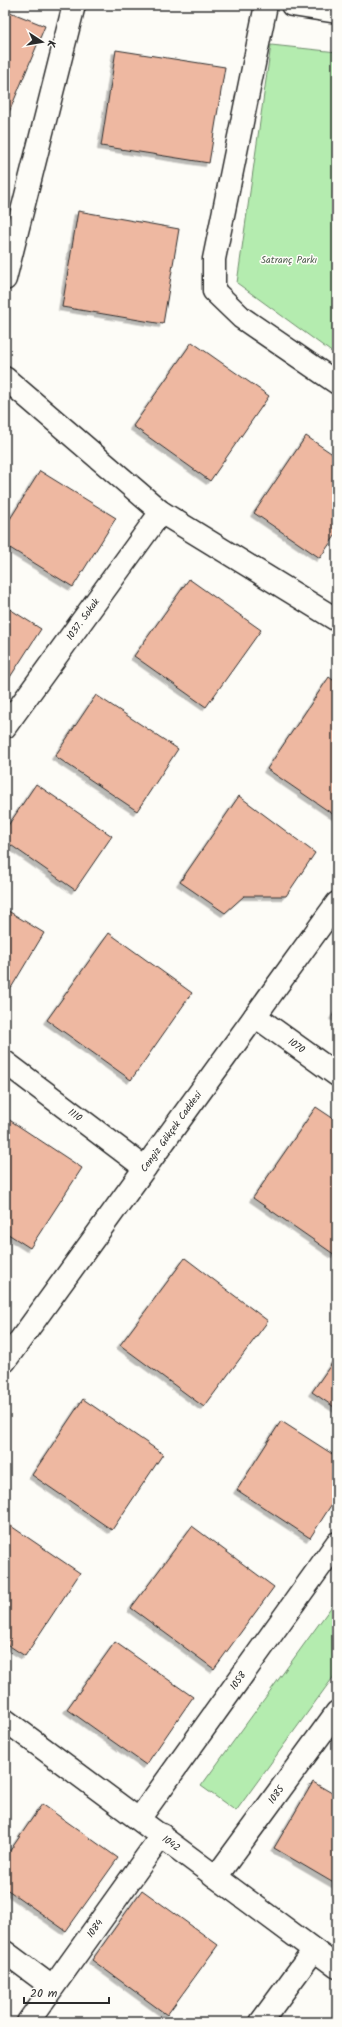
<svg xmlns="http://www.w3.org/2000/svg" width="342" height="2027" font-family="Kalam,sans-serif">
<defs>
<filter id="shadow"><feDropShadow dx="-3.5" dy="3.5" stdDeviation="0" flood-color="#0004"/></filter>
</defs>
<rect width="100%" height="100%" fill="#fdfcf7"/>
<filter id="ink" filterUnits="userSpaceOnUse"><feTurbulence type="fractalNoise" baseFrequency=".025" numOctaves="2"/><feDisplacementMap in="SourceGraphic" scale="8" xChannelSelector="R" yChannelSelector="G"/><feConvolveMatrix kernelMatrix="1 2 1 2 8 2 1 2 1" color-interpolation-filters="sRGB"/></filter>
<g filter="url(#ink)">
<g fill="#b4ecaf" stroke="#708c6d">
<polygon points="271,45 337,52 337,356 237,283"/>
<polygon points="337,1599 337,1672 236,1811 201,1786"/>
</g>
<g fill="#eeb8a1" stroke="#2b2b2b" filter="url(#shadow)">
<polygon points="5,10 45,26 5,122"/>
<polygon points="116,50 225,67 209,163 101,146"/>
<polygon points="78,211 179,229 163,324 62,307"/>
<polygon points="192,342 269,396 210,481 133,426"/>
<polygon points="306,436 337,457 337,533 320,558 254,513"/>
<polygon points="40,471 116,518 73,587 5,545 5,527"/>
<polygon points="189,579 261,630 206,707 134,656"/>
<polygon points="5,606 41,629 5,685"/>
<polygon points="329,677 337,683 337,817 267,769"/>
<polygon points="96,695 178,749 137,811 55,756"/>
<polygon points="36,784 112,836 75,890 5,841 5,830"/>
<polygon points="239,796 315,853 286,896 244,896 225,913 180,882"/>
<polygon points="5,909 44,933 11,988 5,984"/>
<polygon points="109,933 192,993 131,1080 47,1020"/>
<polygon points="337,1009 337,1018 333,1016"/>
<polygon points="316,1107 337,1121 337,1252 335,1255 253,1198"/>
<polygon points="5,1117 82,1168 30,1248 5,1232"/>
<polygon points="185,1258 268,1321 204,1407 120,1345"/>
<polygon points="337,1356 337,1409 312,1392"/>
<polygon points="83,1399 163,1454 112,1530 32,1475"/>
<polygon points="281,1421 337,1457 337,1496 310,1538 237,1490"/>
<polygon points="5,1522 80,1573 25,1656 5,1643"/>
<polygon points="192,1526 274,1587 214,1669 131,1608"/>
<polygon points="115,1642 193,1697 146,1765 67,1709"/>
<polygon points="313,1782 337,1796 337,1885 274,1848"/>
<polygon points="42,1804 118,1858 66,1931 5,1888 5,1858"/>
<polygon points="142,1890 218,1945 167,2015 92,1960"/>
</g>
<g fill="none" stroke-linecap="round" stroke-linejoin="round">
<defs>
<g id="street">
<polyline points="266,5 214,259 214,291 242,318 337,383"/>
<polyline points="5,279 74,5"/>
<polyline points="5,378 161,512 337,620"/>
<path id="s1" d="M5 727 161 512"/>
<path id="s2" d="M255 1016 337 1075"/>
<path id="s3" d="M5 1062 145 1168"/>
<path id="s4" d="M5 1720 337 1967"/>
<path id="s5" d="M139 1819 337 1543"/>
<path id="s6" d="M216 1877 337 1712"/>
<polyline points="5,1952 52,1987"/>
<path id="s7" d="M28 2022 162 1835"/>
<polyline points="261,2022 314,1950"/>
</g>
<g id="secondary">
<polyline points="292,5 337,12"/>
<path id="s8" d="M5 1361 337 903"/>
</g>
</defs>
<use href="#street" stroke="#2b2b2b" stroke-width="25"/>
<use href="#secondary" stroke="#2b2b2b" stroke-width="25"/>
<use href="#street" stroke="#fdfcf7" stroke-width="22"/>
<use href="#secondary" stroke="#fdfcf7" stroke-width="22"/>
</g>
</g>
<g text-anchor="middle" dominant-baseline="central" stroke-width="3" stroke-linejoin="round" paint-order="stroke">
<g font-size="10" fill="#4d5b4c" stroke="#fdfcf7">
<text x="289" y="260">Satranç Parkı</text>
</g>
<g font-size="10" fill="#2b2b2b" stroke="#fdfcf7">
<text stroke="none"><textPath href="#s1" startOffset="133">1037. Sokak</textPath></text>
<text stroke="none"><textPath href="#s2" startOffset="51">1070</textPath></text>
<text stroke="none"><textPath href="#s3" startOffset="88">1110</textPath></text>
<text stroke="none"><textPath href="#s8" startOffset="283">Cengiz Gökçek Caddesi</textPath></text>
<text stroke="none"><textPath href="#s5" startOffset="170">1058</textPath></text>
<text stroke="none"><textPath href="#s6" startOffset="102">1085</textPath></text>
<text stroke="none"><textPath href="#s4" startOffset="207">1042</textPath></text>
<text stroke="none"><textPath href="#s7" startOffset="115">1084</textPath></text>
</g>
</g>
<rect width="342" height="2027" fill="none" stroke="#fdfcf7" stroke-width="20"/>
<rect x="10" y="10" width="322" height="2007" fill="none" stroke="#2b2b2b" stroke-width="1.5" filter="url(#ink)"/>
<g transform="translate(42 42) rotate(102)" stroke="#fdfcf7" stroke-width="3" paint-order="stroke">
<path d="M0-3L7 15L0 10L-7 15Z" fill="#2b2b2b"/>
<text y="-6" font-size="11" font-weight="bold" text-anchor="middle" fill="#2b2b2b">K</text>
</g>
<path d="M24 1997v6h85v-6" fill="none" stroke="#2b2b2b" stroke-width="2"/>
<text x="30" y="1997" font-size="12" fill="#2b2b2b" stroke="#fdfcf7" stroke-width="3" paint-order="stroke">20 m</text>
</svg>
